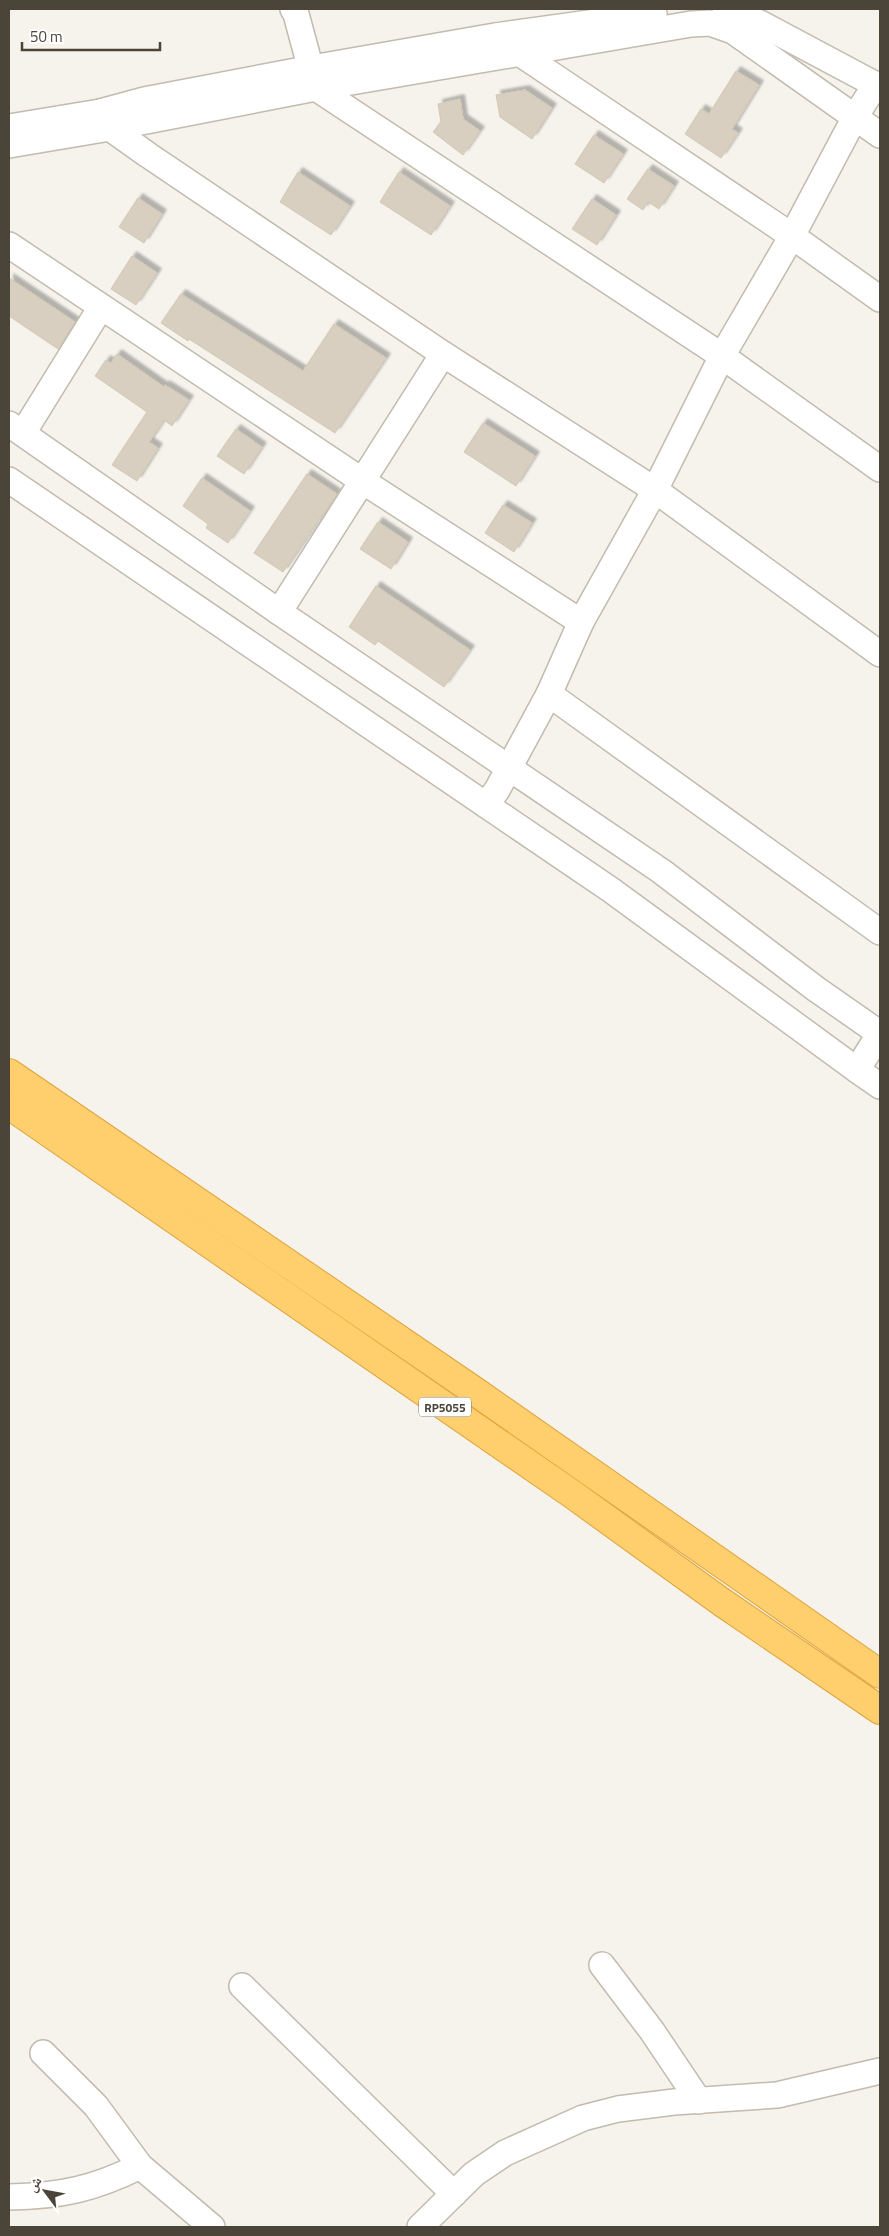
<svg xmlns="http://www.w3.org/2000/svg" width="889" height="2236" font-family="'Titillium Web','Noto Naskh Arabic',sans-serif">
<defs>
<filter id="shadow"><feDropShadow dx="4.5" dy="-4.5" stdDeviation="1" flood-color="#0004"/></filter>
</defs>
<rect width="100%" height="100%" fill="#f6f3ec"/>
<g fill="#d8cfc1" stroke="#d3c7b4" filter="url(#shadow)">
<polygon points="736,71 759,85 732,129 738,133 721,158 685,134 701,109 709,114"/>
<polygon points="525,90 552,108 532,139 500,117 496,95"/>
<polygon points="460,99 463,119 480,131 463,155 433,132 441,122 438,104"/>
<polygon points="594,135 623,154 604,183 575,164"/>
<polygon points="648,169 674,186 659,209 648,202 643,210 627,199"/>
<polygon points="298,172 350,206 331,235 280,202"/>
<polygon points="399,172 450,206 431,235 380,202"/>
<polygon points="138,198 162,214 144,243 119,227"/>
<polygon points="592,199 616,215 597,245 572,229"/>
<polygon points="132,256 157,273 136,305 111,289"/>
<polygon points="9,278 75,322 58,349 9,316"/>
<polygon points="181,294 303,371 334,324 386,358 335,433 189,339 188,341 161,323"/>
<polygon points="117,354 164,387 165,385 189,400 172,426 164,420 149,442 158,448 137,481 112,465 147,412 95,376 106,360 111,363"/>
<polygon points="483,423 535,456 516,486 464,452"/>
<polygon points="236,429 262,447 244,474 217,456"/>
<polygon points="307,474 337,494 283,572 254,553"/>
<polygon points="202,478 250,511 228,543 206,528 208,524 183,506"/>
<polygon points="503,505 532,523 514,552 485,533"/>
<polygon points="378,522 408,542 391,569 360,549"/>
<polygon points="376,586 470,650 444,687 378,641 375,645 349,627"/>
</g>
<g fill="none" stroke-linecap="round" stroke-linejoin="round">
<defs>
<g id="minor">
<polyline points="293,9 296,14 316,88 722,356 880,469"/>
<polyline points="725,9 760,23 880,87"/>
<polyline points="515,50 792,236 880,299"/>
<polyline points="100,112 110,128 148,155 443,354 655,490 880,654"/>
<polyline points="9,127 100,112 144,100 312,68 495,36 654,14"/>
<polyline points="9,145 110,128 316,88 691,24 710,23 733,31 880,135"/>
<polyline points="9,245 364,482 581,622"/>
<polyline points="9,424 279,612 661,871 816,989 879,1033 880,1030"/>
<polyline points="23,433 101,307"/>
<polyline points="9,480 486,805 497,790 549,694 581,622 655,490 722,356 792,236 855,117 876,84"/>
<polyline points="279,612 443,354"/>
<polyline points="549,694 880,932"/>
<polyline points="486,805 611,890 857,1070"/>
<polyline points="880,1033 857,1070 880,1086"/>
<polyline points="602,1965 652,2031 699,2101"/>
<polyline points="242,1986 454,2194"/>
<polyline points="43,2053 96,2106 140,2166 212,2227"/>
<path d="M9 2197C61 2196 94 2189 140 2166"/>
<polyline points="420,2227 474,2174 505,2153 583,2118 618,2109 674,2102 777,2095 880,2071"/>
</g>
<g id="highway">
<polyline points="9,1073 476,1392 880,1674"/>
<polyline points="9,1105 572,1494 723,1603 880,1710"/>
</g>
</defs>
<use href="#minor" stroke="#c2bbae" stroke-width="28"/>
<use href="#highway" stroke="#e0a43c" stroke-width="30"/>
<use href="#minor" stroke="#fff" stroke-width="25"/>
<use href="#highway" stroke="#ffcf6e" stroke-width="28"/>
</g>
<g text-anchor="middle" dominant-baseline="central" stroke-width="4" stroke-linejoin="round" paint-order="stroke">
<rect fill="#fff" stroke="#817c74" stroke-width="1" x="419" y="1397.5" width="52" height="19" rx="4"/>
<g font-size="12" font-weight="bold" fill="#4b4439">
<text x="445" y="1407">RP5055</text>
</g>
</g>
<rect width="889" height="2236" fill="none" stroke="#4b4439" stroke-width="20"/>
<g transform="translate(45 2191) rotate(302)" stroke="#ffffff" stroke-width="4" paint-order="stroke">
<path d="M0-4L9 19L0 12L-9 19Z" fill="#4b4439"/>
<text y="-8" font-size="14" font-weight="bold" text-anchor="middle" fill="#4b4439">ش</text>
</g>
<path d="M22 42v8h138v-8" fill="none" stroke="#4b4439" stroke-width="2.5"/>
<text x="30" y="42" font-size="15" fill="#4b4439" stroke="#ffffff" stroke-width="4" paint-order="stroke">50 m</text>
</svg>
